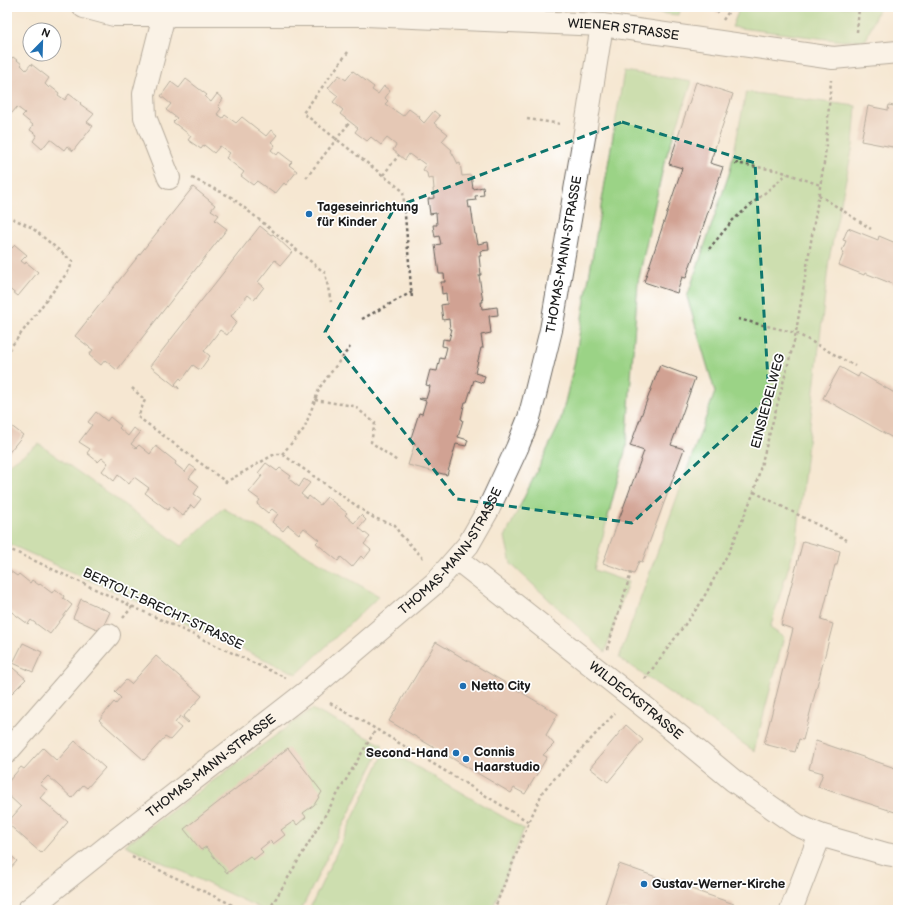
<svg xmlns="http://www.w3.org/2000/svg" width="905" height="917" font-family="'Balsamiq Sans',sans-serif">
<rect width="100%" height="100%" fill="#fff"/>
<filter id="ink" filterUnits="userSpaceOnUse"><feTurbulence type="fractalNoise" baseFrequency=".025" numOctaves="2"/><feDisplacementMap in="SourceGraphic" scale="8" xChannelSelector="R" yChannelSelector="G"/><feConvolveMatrix kernelMatrix="1 2 1 2 8 2 1 2 1" color-interpolation-filters="sRGB"/></filter>
<filter id="wash" filterUnits="userSpaceOnUse"><feTurbulence type="fractalNoise" baseFrequency=".012" numOctaves="4" result="noise"/><feDisplacementMap in="SourceGraphic" scale="16" xChannelSelector="R" yChannelSelector="G"/><feGaussianBlur stdDeviation="0.9" result="paint"/><feColorMatrix in="noise" values="0 0 0 0 0 0 0 0 0 0 0 0 0 0 0 0 0 1.4 0 .05"/><feComposite in="paint" operator="in"/></filter>
<g filter="url(#wash)">
<rect width="100%" height="100%" fill="#f6e7d2"/>
<g fill="#9bd386" stroke="#5c7851">
<polygon points="611,7 681,7 679,15 611,9"/>
<polygon points="740,7 879,7 866,40 843,41 732,27"/>
<polygon points="624,71 692,82 664,163 638,282 626,448 594,570 628,582 605,652 511,564 505,537 560,423 574,365"/>
<polygon points="746,92 856,106 853,146 829,259 797,539 770,628 784,637 754,751 619,658 715,392 687,297 730,171"/>
<polygon points="39,444 182,546 223,508 379,596 297,674 7,543 7,466"/>
<polygon points="312,709 383,745 301,910 264,910 125,845"/>
<polygon points="386,749 524,829 492,910 309,910"/>
</g>
<g id="blocks">
<g fill="#d1a293">
<polygon points="705,7 721,7 718,13"/>
<polygon points="7,56 11,59 13,57 22,64 21,65 26,70 31,64 49,78 45,84 49,88 50,86 59,93 58,95 65,100 69,94 81,103 80,104 94,114 87,122 93,126 73,151 67,146 64,150 50,139 42,149 33,141 37,135 30,130 33,125 22,116 25,113 17,107 12,113 7,110 7,105 10,102 7,100"/>
<polygon points="353,71 374,87 372,90 378,94 384,86 390,91 385,98 388,101 385,104 403,116 409,109 420,117 419,118 424,123 434,111 440,116 434,123 448,134 442,141 452,150 451,151 455,158 458,164 460,163 462,176 471,175 473,189 483,187 484,195 475,196 476,200 468,201 469,208 471,207 475,234 476,234 478,244 488,242 489,250 480,251 481,256 479,256 481,275 479,275 483,302 481,302 482,309 497,307 498,315 489,316 491,333 481,335 483,348 481,348 475,373 485,376 483,383 474,380 467,402 465,402 463,410 461,419 463,420 458,437 468,440 466,446 456,444 447,475 408,465 415,443 410,441 419,413 422,414 426,401 419,399 420,398 426,399 430,386 426,385 430,370 437,371 440,358 444,359 447,347 442,346 443,339 449,340 452,329 450,329 449,319 443,320 441,305 447,304 446,293 442,294 441,282 445,282 444,274 439,274 435,245 441,244 439,236 435,237 433,225 437,225 436,213 430,214 428,199 434,198 433,189 434,189 433,178 428,179 427,173 423,170 426,165 418,159 417,160 409,154 405,160 393,150 396,145 387,138 381,145 371,137 367,141 355,132 358,128 340,114 343,110 333,102 338,96 328,88 339,75 346,80"/>
<polygon points="186,79 207,95 205,97 211,102 217,94 223,99 218,106 221,109 217,114 223,118 225,115 236,123 242,117 266,136 271,130 277,135 271,142 275,145 271,150 277,155 279,152 292,162 289,165 297,171 286,185 284,183 275,194 257,181 253,185 241,176 244,172 226,158 230,153 220,146 214,153 204,145 201,149 188,140 191,136 173,122 177,118 166,110 171,104 161,96 171,82 179,88"/>
<polygon points="696,82 733,94 710,163 723,167 686,278 682,277 677,293 644,282 682,168 669,164"/>
<polygon points="889,105 898,107 898,148 861,141 868,106 888,110"/>
<polygon points="193,187 215,205 211,210 219,215 215,220 227,229 117,370 105,360 101,365 89,355 93,350 75,336"/>
<polygon points="260,226 271,235 273,234 292,252 281,265 275,260 258,282 264,287 254,300 248,295 231,316 237,322 227,335 220,330 204,351 210,356 200,370 193,365 182,380 180,378 175,384 179,388 179,389 150,366"/>
<polygon points="848,228 878,240 879,236 898,244 898,286 865,273 864,275 839,265 844,252 842,251 846,241 843,240"/>
<polygon points="7,243 12,248 15,245 27,255 21,261 25,264 26,262 38,272 18,296 7,287"/>
<polygon points="660,365 695,378 671,445 684,449 642,562 639,561 634,574 603,563 644,451 630,446"/>
<polygon points="840,367 858,377 860,373 898,395 898,441 823,398"/>
<polygon points="96,412 107,421 110,417 121,426 119,428 128,436 134,428 140,433 131,444 136,448 139,445 150,454 156,446 176,462 175,464 185,472 190,465 196,469 189,478 199,486 194,494 201,499 194,508 191,505 183,516 171,506 168,510 145,493 149,488 134,477 129,484 118,475 114,481 102,471 108,463 102,458 98,462 87,453 90,449 79,442 92,425 88,422"/>
<polygon points="10,425 23,435 7,455 7,426 9,427"/>
<polygon points="266,463 277,471 280,468 291,476 289,479 299,487 304,479 310,483 301,494 307,499 309,496 320,505 327,497 347,513 345,515 354,523 361,515 366,520 359,528 370,537 364,544 371,550 364,559 361,556 352,567 341,557 338,561 316,543 319,540 304,528 299,534 288,525 283,531 272,522 278,514 272,509 268,513 257,504 260,500 249,492 262,476 258,473"/>
<polygon points="803,541 840,551 837,565 835,565 821,620 833,624 803,740 799,739 795,752 764,744 793,629 781,625"/>
<polygon points="10,571 17,576 19,574 30,583 32,580 39,585 40,584 52,593 55,589 64,596 63,598 72,605 50,634 31,620 28,624 9,610 7,613 7,575"/>
<polygon points="81,599 110,612 101,631 73,618"/>
<polygon points="436,642 558,714 546,735 554,744 543,755 547,757 525,794 514,788 511,793 389,721"/>
<polygon points="23,643 42,652 33,672 13,663"/>
<polygon points="156,656 202,696 183,717 189,722 188,723 180,716 175,723 181,728 170,740 165,737 144,760 99,720 114,702 116,704 121,698 115,692 126,680 131,684"/>
<polygon points="7,658 9,660 7,663 26,679 7,698"/>
<polygon points="626,725 643,740 608,782 590,768"/>
<polygon points="75,741 105,768 87,788 83,785 72,798 48,776 40,784 47,790 40,798 68,822 41,853 7,823 21,807 7,794 7,783 21,767 24,769 43,748 57,761"/>
<polygon points="816,741 898,769 898,813 818,787 823,773 809,769"/>
<polygon points="288,748 322,792 314,805 303,813 306,817 297,825 294,821 281,830 285,835 273,844 270,841 260,849 263,852 253,860 250,856 227,873 206,847 201,850 184,829"/>
<polygon points="7,852 17,861 7,872"/>
<polygon points="619,864 734,904 732,910 603,910"/>
</g>
</g>
</g>
<g filter="url(#ink)">
<use href="#blocks" fill-opacity="0" stroke="#68635c" stroke-width="1"/>
<g fill="none" stroke-linecap="round" stroke-linejoin="round">
<defs>
<g id="minor">
<path id="s1" d="M84 7 114 15H365L602 25 833 58 898 52"/>
<polyline points="164,15 144,94 145,117 169,178"/>
<path id="s2" d="M457 559 647 709 734 781 797 825 820 835 886 854 898 856"/>
<polyline points="7,752 109,635"/>
<path id="s3" d="M28 910 108 846 309 690 435 583 468 545 488 510 517 448 529 418 535 395 551 330 586 126 602 25"/>
<polyline points="791,910 820,835"/>
</g>
</defs>
<use href="#minor" stroke="#68635c" stroke-width="24"/>
<g stroke="#68635c" stroke-width="2.5" stroke-dasharray="3 3" stroke-linecap="butt">
<polyline points="723,20 732,7"/>
<polyline points="857,32 859,7"/>
<polyline points="348,52 303,113 403,191 412,299"/>
<polyline points="527,119 562,124"/>
<polyline points="735,163 780,171 820,185"/>
<polyline points="383,175 399,155"/>
<polyline points="192,178 231,197 325,273 331,302"/>
<polyline points="306,178 350,122"/>
<polyline points="819,195 871,229"/>
<polyline points="7,216 31,227 72,261 70,269 7,352"/>
<polyline points="709,249 733,220 787,174"/>
<polyline points="362,319 412,292"/>
<polyline points="738,319 796,333 855,366"/>
<polyline points="132,388 145,400 138,417 226,482 275,454 282,454 374,518 395,525 399,533 423,558"/>
<polyline points="315,400 354,406 375,423 371,442 397,461"/>
<polyline points="282,454 304,429 320,387 350,347"/>
<polyline points="754,492 847,540"/>
<polyline points="7,548 286,678"/>
<polyline points="123,618 133,606"/>
<polyline points="607,649 631,573"/>
<polyline points="645,679 700,604 730,550 754,492 795,338 825,157 831,80"/>
<polyline points="330,703 376,729 529,822"/>
<polyline points="132,857 243,910"/>
<polyline points="269,910 376,729"/>
<polyline points="494,910 529,822 543,791 615,713"/>
</g>
<use href="#minor" stroke="#fff" stroke-width="22"/>
</g>
</g>
<path d="M0 0H905V917H0ZM622 122 755 163 769 397 632 523 457 499 325 332 395 207Z" fill="#f6e7d2" fill-opacity=".55" fill-rule="evenodd"/>
<path fill="none" stroke="#0f766e" stroke-width="3" stroke-dasharray="8 5" stroke-linejoin="round" d="M622 122 755 163 769 397 632 523 457 499 325 332 395 207Z"/>
<g fill="#1f6fb2" stroke="#fff" stroke-width="1.5">
<circle cx="309" cy="214" r="4"/>
<circle cx="463" cy="686" r="4"/>
<circle cx="456" cy="753" r="4"/>
<circle cx="466" cy="759" r="4"/>
<circle cx="644" cy="884" r="4"/>
</g>
<g text-anchor="middle" dominant-baseline="central" stroke-width="3.5" stroke-linejoin="round" paint-order="stroke">
<g font-size="13" fill="#1c1c1c" stroke="#fff">
<text stroke="none"><textPath href="#s1" startOffset="541">WIENER STRASSE</textPath></text>
<text stroke="none"><textPath href="#s3" startOffset="881">THOMAS-MANN-STRASSE</textPath></text>
<text transform="translate(768 401) rotate(-75)">EINSIEDELWEG</text>
<text stroke="none"><textPath href="#s3" startOffset="557">THOMAS-MANN-STRASSE</textPath></text>
<text transform="translate(163 609) rotate(25)">BERTOLT-BRECHT-STRASSE</text>
<text stroke="none"><textPath href="#s2" startOffset="228">WILDECKSTRASSE</textPath></text>
<text stroke="none"><textPath href="#s3" startOffset="233">THOMAS-MANN-STRASSE</textPath></text>
</g>
<g font-size="13" font-weight="bold" fill="#1c1c1c" stroke="#fff" text-anchor="start">
<text x="317" y="207">Tageseinrichtung<tspan x="317" dy="15">für Kinder</tspan></text>
<text x="471" y="686">Netto City</text>
<text x="474" y="752">Connis<tspan x="474" dy="15">Haarstudio</tspan></text>
<text x="448" y="753" text-anchor="end">Second-Hand</text>
<text x="652" y="884">Gustav-Werner-Kirche</text>
</g>
</g>
<rect width="905" height="917" fill="none" stroke="#fff" stroke-width="24"/>
<g transform="translate(42 42) rotate(23)"><circle r="19" fill="#ffffff" stroke="#a4a4a4"/>
<path d="M0-3L7 15L0 10L-7 15Z" fill="#1f6fb2"/>
<text y="-6" font-size="11" font-weight="bold" text-anchor="middle" fill="#1c1c1c">N</text>
</g>
</svg>
